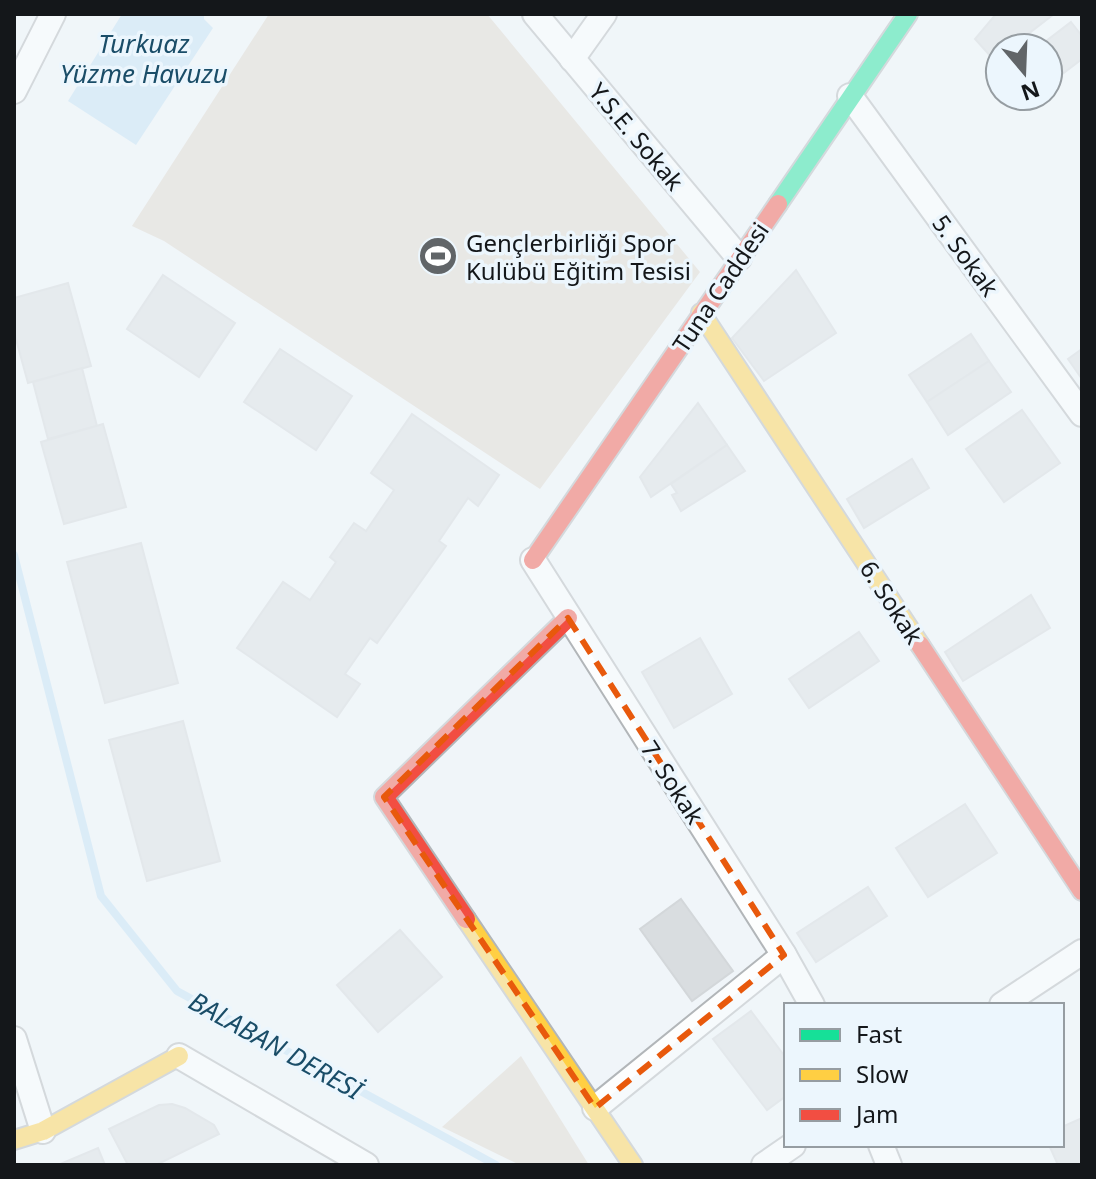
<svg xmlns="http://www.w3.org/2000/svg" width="1096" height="1179" font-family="'Noto Sans',sans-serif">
<rect width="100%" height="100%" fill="#f0f5f9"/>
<g fill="#ded7cc">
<polygon points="269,14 487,14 700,272 540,489 164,241 132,226"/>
<polygon points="521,1056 589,1165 520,1165 442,1127"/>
</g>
<polygon fill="#c2e1f4" points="122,14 204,14 204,19 213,28 136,145 68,101"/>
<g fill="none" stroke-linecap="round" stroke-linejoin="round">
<polyline stroke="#c2e1f4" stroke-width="8" points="14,555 101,896 177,991 496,1165"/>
</g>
<g fill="#d9dde0" stroke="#d3d7da" stroke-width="2">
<polygon points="996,14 1054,14 1010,48 1000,48 1000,55 994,60 975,39"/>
<polygon points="1071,22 1082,36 1082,59 1048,85 1048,48 1037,48"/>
<polygon points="796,270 836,333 764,381 732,338"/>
<polygon points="163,275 235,323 199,377 127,329"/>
<polygon points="68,283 91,366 28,383 14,332 14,298"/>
<polygon points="971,334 989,361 927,402 909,375"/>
<polygon points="280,349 352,396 316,450 244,402"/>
<polygon points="1082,349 1082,379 1068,359"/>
<polygon points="989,361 1011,392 948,435 927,402"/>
<polygon points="82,368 97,426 48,439 33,382"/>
<polygon points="698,403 727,445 651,497 640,477"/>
<polygon points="1022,410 1060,463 1004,502 966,449"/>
<polygon points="412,414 499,475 478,506 468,498 439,541 446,546 377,643 370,638 345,674 360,684 337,717 237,648 283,582 310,600 336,562 330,557 354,523 366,531 394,490 371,473"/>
<polygon points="103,424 126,507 64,524 41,442"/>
<polygon points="727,445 745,471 681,511 672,495 677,493 671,484"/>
<polygon points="912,459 929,488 864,528 847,499"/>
<polygon points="141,543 178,683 105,703 67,562"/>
<polygon points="1031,595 1050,628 963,681 945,652"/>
<polygon points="859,632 879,661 809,708 789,679"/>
<polygon points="700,638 732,694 674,728 642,672"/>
<polygon points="183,721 220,861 147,881 109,740"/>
<polygon points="965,804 997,853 928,897 896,848"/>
<polygon points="868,887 887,916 816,962 797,933"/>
<polygon points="681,899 733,971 692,1001 640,929"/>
<polygon points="400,930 442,977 378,1032 337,985"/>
<polygon points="751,1011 786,1058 786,1096 767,1110 713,1039"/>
<polygon points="172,1104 185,1108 214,1125 219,1134 156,1165 128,1165 109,1129 159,1105"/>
<polygon points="1082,1118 1082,1165 1058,1165 1049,1145 1062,1145 1062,1127"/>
<polygon points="98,1148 105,1165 58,1165"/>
</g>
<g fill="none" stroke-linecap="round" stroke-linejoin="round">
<defs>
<g id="street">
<polyline points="535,14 739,258"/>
<polyline points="572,59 604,14"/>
<polyline points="14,91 53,14"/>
<polyline points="850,96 1082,414"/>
<polyline points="533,560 784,955 812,1005"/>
<polyline points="1002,1005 1082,952"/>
<polyline points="14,1039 43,1131"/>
<polyline points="179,1056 366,1165"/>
<polyline points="595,1108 784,955"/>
<polyline points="881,1145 889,1165"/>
<polyline points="764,1165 793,1145"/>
</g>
<polyline id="fast" points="778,204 908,14"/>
<g id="slow">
<polyline points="701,313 920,645"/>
<polyline points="466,919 633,1165"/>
<polyline points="14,1140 43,1131 179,1056"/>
</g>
<g id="jam">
<polyline points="533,560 778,204"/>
<polyline points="920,645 1082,891"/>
<polyline points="466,919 384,797 568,618"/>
</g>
</defs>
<use href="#street" stroke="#b2b6b9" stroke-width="28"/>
<use href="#fast" stroke="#b2b6b9" stroke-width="22"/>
<use href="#slow" stroke="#b2b6b9" stroke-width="22"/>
<use href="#jam" stroke="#b2b6b9" stroke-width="22"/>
<use href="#street" stroke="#fdfefe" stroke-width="24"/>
<use href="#fast" stroke="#16e098" stroke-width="18"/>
<use href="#slow" stroke="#ffcf43" stroke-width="18"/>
<use href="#jam" stroke="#f24e42" stroke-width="18"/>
</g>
<path d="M0 0H1096V1179H0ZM568 618 784 955 595 1108 384 797Z" fill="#f0f5f9" fill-opacity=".55" fill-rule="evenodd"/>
<path fill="none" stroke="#e8590c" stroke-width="6" stroke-dasharray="16 10" stroke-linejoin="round" d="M568 618 784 955 595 1108 384 797Z"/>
<defs>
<symbol id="stadium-disc" viewBox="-11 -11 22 22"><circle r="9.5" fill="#616568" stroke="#ecf6fd"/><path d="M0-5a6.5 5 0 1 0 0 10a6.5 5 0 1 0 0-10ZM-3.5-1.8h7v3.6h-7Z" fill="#fff"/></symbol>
</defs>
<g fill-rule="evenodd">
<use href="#stadium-disc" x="416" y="234" width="44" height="44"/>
</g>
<g text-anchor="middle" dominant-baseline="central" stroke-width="7" stroke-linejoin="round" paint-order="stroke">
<g font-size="24" fill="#14171a" stroke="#ecf6fd">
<text transform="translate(637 136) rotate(50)">Y.S.E. Sokak</text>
<text transform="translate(966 255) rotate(54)">5. Sokak</text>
<text transform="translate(720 287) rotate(-56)">Tuna Caddesi</text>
<text transform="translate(892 602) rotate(57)">6. Sokak</text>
<text transform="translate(673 782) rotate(57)">7. Sokak</text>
</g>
<g font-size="24" fill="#14171a" stroke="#ecf6fd" text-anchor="start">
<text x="466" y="242">Gençlerbirliği Spor<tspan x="466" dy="28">Kulübü Eğitim Tesisi</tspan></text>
</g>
<g font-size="26" font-style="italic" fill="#1a4d68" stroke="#ecf6fd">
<text x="144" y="43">Turkuaz<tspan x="144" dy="30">Yüzme Havuzu</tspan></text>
<text transform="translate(276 1045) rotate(29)">BALABAN DERESİ</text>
</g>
</g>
<rect width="1096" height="1179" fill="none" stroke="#14171a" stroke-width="32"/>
<rect x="784" y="1003" width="280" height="144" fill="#ecf6fd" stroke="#969da2" stroke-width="2"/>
<rect x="800" y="1029" width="40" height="12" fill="#16e098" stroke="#969da2" stroke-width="2"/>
<text x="856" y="1043" font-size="24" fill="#14171a">Fast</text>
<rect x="800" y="1069" width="40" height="12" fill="#ffcf43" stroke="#969da2" stroke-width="2"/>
<text x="856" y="1083" font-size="24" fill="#14171a">Slow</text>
<rect x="800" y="1109" width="40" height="12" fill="#f24e42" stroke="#969da2" stroke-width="2"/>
<text x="856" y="1123" font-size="24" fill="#14171a">Jam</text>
<g transform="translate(1024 72) rotate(161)"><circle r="38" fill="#ecf6fd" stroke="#969da2" stroke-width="2"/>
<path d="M0-6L14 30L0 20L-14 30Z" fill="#616568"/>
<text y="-12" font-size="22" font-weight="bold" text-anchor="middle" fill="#14171a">N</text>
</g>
</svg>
